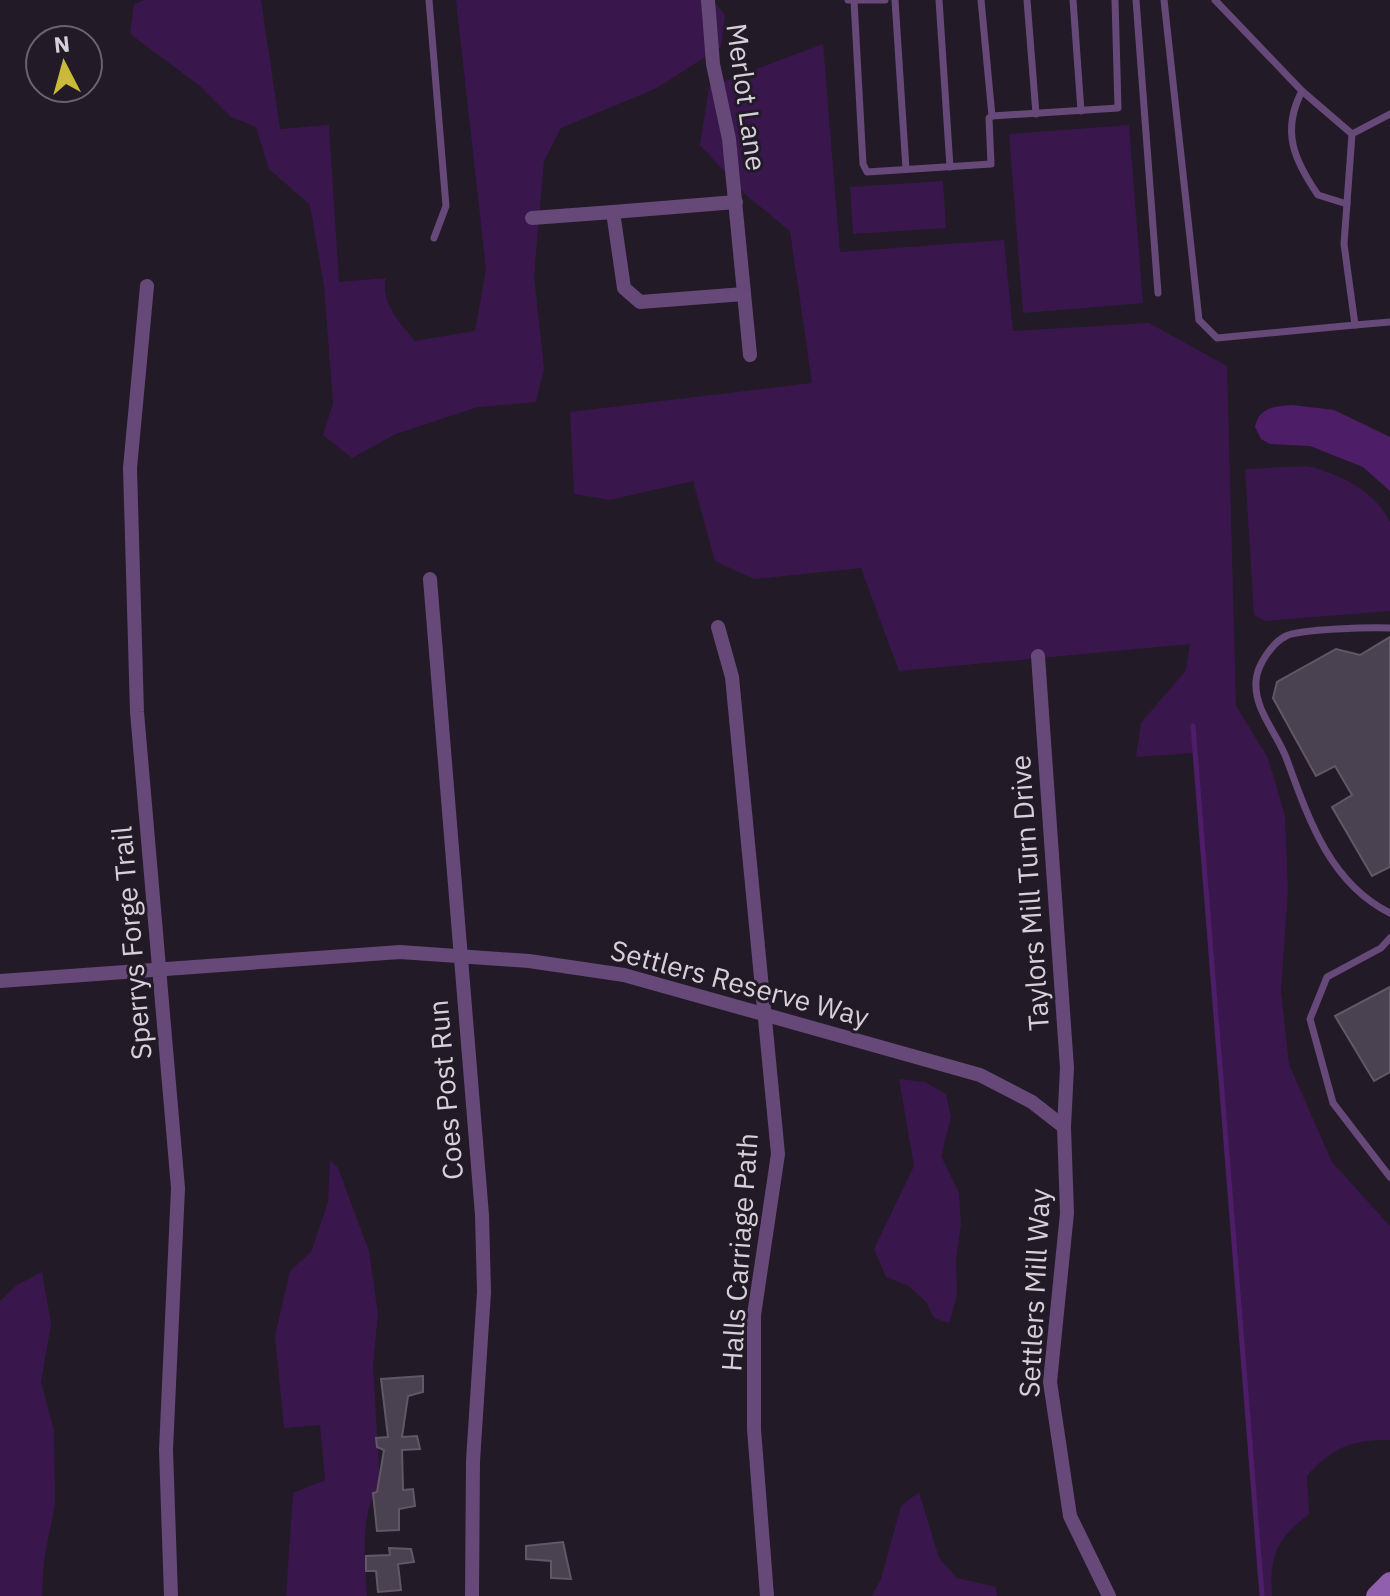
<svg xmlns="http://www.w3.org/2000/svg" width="1390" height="1596" font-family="'IBM Plex Sans',sans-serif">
<rect width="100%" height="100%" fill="#221a27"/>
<g fill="#39174c">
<path d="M145 0H261L280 129 329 125 339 282 386 278C380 303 400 323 415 341L475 331 486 269 456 0H712L725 15 721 47 655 89 561 128 544 161 534 275 544 369 536 402 478 407 396 434 352 458 323 435 333 403 324 286 310 205 269 169 256 127 231 117 200 86 130 34 134 4Z"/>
<path d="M823 44 840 252 1004 240 1013 331 1149 323 1227 366 1236 706 1268 758 1285 816 1288 889 1281 991 1289 1064 1332 1162 1390 1226V1440C1353 1439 1331 1448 1307 1476L1309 1514C1277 1539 1269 1555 1272 1596H1262L1195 753 1136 757 1141 723 1186 670 1190 644 899 671 861 568 754 579 715 561 693 481 610 500 574 494 570 412 812 383 790 231 747 196 700 145 709 87Z"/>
<polygon points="1129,125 1143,303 1023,313 1009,134"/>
<polygon points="943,181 946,228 853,234 850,187"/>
<path d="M1308 466C1341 475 1374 490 1390 522V611L1265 621 1254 615 1245 469Z"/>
<polygon points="899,1079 925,1082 946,1094 951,1117 941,1156 959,1193 961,1225 956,1260 957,1295 949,1323 934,1318 926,1302 909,1286 886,1277 874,1249 914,1166"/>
<path d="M330 1160 338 1168 369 1251 378 1314 373 1364 380 1485C359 1510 365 1565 367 1596H286L293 1493 325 1480 320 1425 284 1428 275 1336 290 1271 311 1252 328 1202Z"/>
<polygon points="42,1272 51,1324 41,1382 54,1431 55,1504 44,1560 42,1596 0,1596 0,1301 17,1285"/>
<polygon points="919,1492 939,1558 957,1578 996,1587 997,1596 872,1596 881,1579 901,1506"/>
</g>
<path fill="#4e1d68" d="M1292 405 1334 410 1390 437V491L1363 467 1310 446 1270 444 1261 439 1255 427C1259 408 1274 406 1292 405Z"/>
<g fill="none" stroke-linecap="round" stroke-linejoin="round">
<polyline stroke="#4e1d68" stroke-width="5" points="1193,726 1262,1596"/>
</g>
<g fill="#4b4251" stroke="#615867" stroke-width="2">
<polygon points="1390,637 1390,867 1372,876 1332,807 1352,795 1335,766 1316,776 1273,698 1277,682 1336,649 1360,655"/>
<polygon points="1390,987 1390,1072 1374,1081 1335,1016"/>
<polygon points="423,1376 423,1392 408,1396 402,1437 417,1436 420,1449 402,1450 403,1490 413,1489 415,1506 399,1509 399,1530 377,1531 373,1493 377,1492 384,1450 377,1447 376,1438 388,1437 381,1379"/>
<polygon points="563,1542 571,1579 551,1578 551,1561 526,1559 526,1546"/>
<polygon points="389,1548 411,1549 414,1562 398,1564 401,1590 378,1592 376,1571 366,1571 366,1556 390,1555"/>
</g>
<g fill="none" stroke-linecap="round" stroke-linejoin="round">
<g stroke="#664879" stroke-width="7">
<polyline points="429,0 446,206 434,238"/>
<polyline points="848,0 885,0"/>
<polyline points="895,0 906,169"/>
<polyline points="939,0 950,167"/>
<polyline points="981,0 992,116"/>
<polyline points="1027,0 1036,114"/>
<polyline points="1073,0 1081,111"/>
<polyline points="1136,0 1158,293"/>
<polyline points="1164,0 1199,320 1217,338 1355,325 1344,244 1352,134 1302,91 1215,0"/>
<polyline points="854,1 863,164 867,172 991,164 989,118 992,116 1118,108 1115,0"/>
<path d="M1302 91C1281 131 1294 160 1318 195L1347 204"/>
<polyline points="1352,134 1390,114"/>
<polyline points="1355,325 1390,322"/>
<path d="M1390 628C1372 627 1300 629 1286 636 1272 643 1257 665 1256 681 1254 711 1278 734 1287 760 1309 820 1330 883 1390 913"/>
<polyline points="1390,938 1381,948 1327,977 1310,1019 1333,1103 1390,1177"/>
</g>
<g stroke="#664879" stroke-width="14">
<polyline points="708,0 713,64 729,139 750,355"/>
<polyline points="736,202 613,212 624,288 640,302 744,294"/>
<polyline points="532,218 613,212"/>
<polyline points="147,286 130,468 137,712 178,1188 166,1450 171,1596"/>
<polyline points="430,579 482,1215 484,1292 473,1461 472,1596"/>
<polyline points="718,627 732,677 778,1154 754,1315 754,1429 767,1596"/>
<polyline points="1038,656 1067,1068 1064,1127 1067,1213 1050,1382 1070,1516 1109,1596"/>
<polyline points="0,981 400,952 529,961 624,975 980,1075 1032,1102 1064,1127"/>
</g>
<polyline stroke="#905fae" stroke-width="20" points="1376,1596 1390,1582"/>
</g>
<g text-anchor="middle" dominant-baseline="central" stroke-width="6" stroke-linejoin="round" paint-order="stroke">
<g font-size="28" fill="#d5d0d9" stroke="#221a27">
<text transform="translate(747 97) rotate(82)">Merlot Lane</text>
<text transform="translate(1029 893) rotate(-94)">Taylors Mill Turn Drive</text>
<text transform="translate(131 943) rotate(-95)">Sperrys Forge Trail</text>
<text transform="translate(740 983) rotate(15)">Settlers Reserve Way</text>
<text transform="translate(445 1090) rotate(-95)">Coes Post Run</text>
<text transform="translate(739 1252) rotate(-86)">Halls Carriage Path</text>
<text transform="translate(1034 1293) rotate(-87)">Settlers Mill Way</text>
</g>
</g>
<g transform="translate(64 64) rotate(354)"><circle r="38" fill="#221a27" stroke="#6a636e" stroke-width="2"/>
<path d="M0-6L14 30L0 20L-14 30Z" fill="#cbba39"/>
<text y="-12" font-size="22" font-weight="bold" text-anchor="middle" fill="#d5d0d9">N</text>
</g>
</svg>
